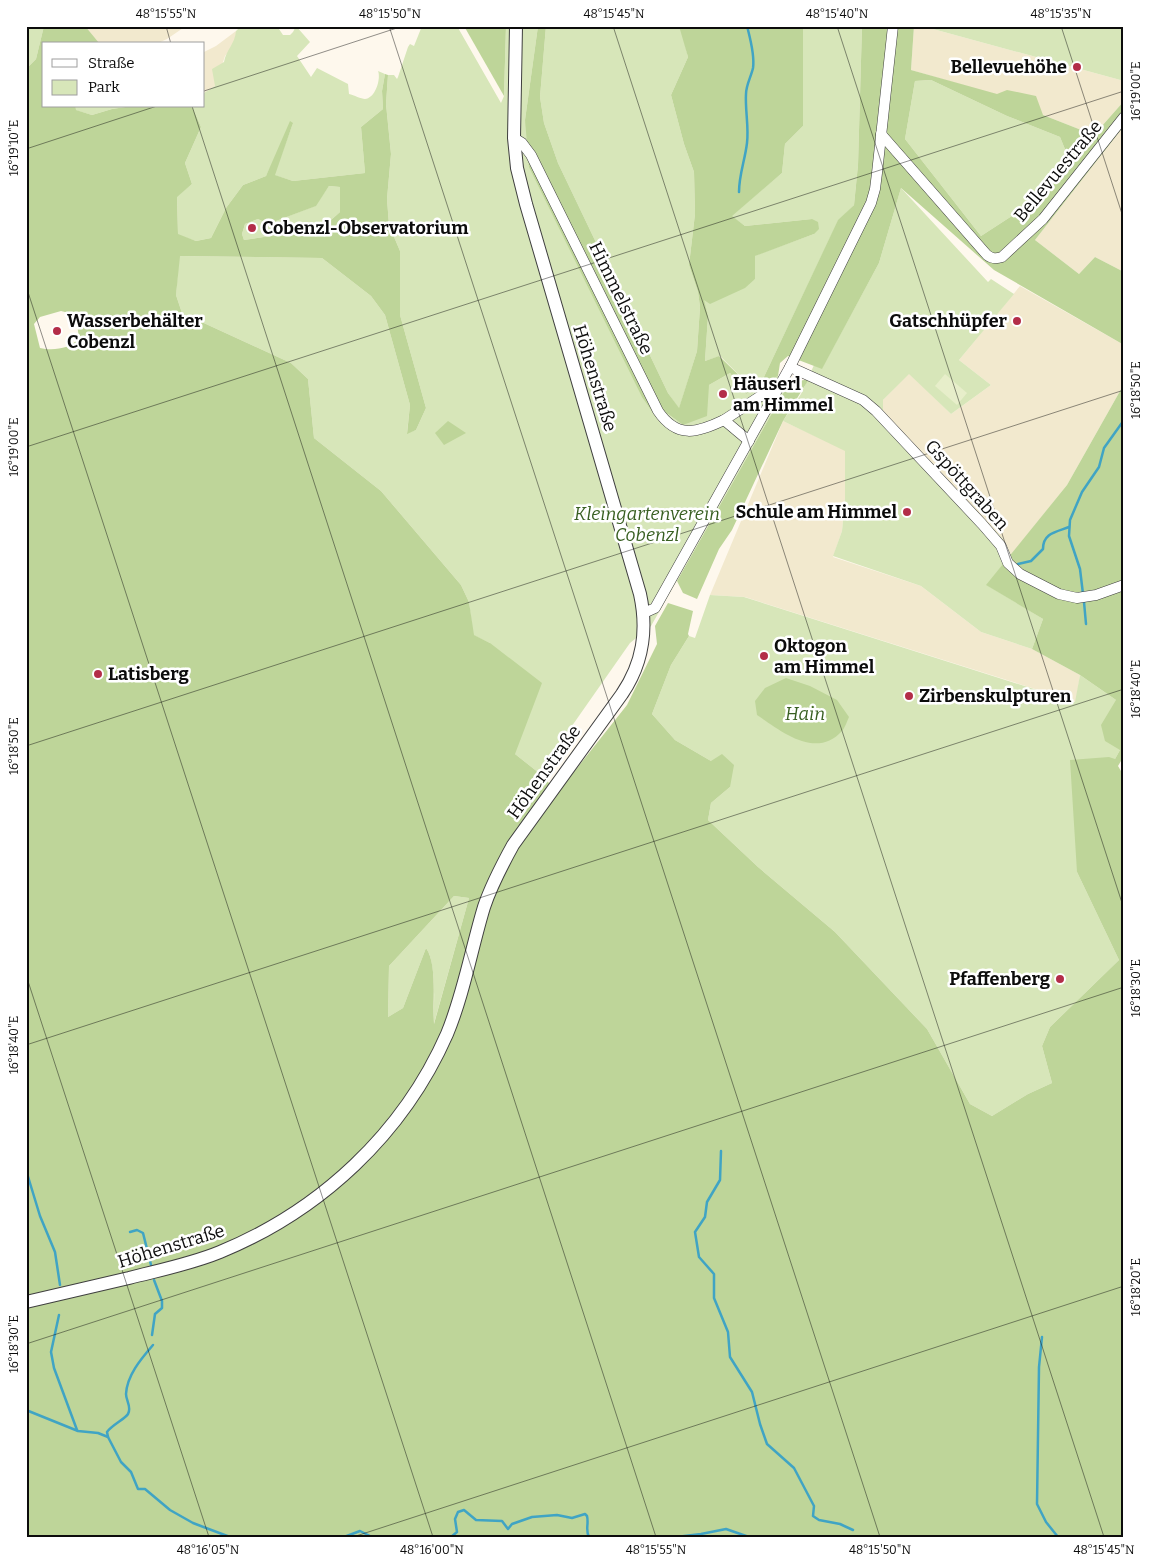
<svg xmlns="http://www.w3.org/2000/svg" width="1150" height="1563" font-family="Bitter,serif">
<rect width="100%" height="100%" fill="#fef8ed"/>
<g fill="#f2e9ce">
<polygon points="85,26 186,26 167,39 156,44 98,44"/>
<polygon points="914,26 922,26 1124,81 1124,101 1094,135 1043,115 997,95 911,70"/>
<polygon points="236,31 236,37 231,49 225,56 215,86 204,93 204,52 216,46"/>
<polygon points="1124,126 1124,272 1095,257 1079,274 1035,240"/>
<polygon points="1020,286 1124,345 1124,384 1067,485 1011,555 1002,538 883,411 883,400 909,373 951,414 991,385 959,360"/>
<polygon points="783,421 845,450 845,499 842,531 833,557 921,586 981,632 1032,649 1080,675 1076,702 745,597 710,595"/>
</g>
<g fill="#d7e6b9">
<polygon points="26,26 44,26 36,59 26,69"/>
<path d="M241 26H277L283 35H290L293 32 296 26 310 42 297 56 311 77 317 68 348 84 349 94C354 95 361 99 365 99 376 98 381 78 378 71L385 74 382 91 383 109 361 127 365 173 293 181 274 175 293 123 266 176 243 185 226 208 211 238 196 241 178 235 177 196 192 184 185 163 201 127 192 106H204V93L215 86 212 69 224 62C226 50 235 44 236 31Z"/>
<polygon points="422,26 457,26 501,103 504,96 506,26 538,26 525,120 668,414 683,425 709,385 730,373 746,394 778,376 789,383 651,626 630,643 539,773 515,754 490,643 473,635 469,602 461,585 381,491 314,438 308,379 291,363 182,313 176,295 179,256 322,258 371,296 385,315 410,405 407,433 416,430 426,408 400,315 400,251 389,225 387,199 391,154 386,104 388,75 394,75 397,79 398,77 408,47 410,44 414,46"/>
<polygon points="546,26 679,26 681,28 688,57 671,95 684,144 694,172 695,214 689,265 698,292 700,307 697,351 679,409 668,393 558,163 544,123 540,97"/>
<polygon points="803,26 862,26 858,165 854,205 838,221 763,379 750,386 720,356 705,361 708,316 703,299 755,279 754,256 814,234 812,219 745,226 731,216 782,173 785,144 803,126"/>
<polygon points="922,26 1124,26 1124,81"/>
<polygon points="931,80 1007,116 1060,137 1069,159 1024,208 981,236 905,139 915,81"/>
<polygon points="75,106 132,106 112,109 92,115 75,110"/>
<polygon points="329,186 340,187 340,212 322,228 244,240 242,234 245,224 258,219 268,224 315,206"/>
<polygon points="901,188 988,282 991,279 1014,294 959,360 991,385 951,414 909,374 883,400 883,411 1002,538 1011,555 987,585 1043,619 1032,649 981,632 921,586 833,556 842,531 845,499 845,451 783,421 801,394 814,365 822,368 879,263"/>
<polygon points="710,595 744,597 1075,702 1080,675 1116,700 1120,750 1115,759 1077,872 1119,960 1050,1027 1042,1046 1052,1083 1028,1094 992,1116 970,1104 927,1029 835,932 758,867 708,820 711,803 730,787 711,761 675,740 652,714 671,665 689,636 695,638"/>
<path d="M454 896 469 898 433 1027C434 1008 437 962 426 948L403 1008 388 1017 389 966Z"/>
</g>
<g fill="#bed599" fill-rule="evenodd">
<path d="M44 26H85L99 43 44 44V106H75L76 110 92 115 112 109 132 106H192L201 127 185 163 192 184 177 197 178 234 196 241 211 238 226 208 243 185 266 176 290 121 293 123 275 175 293 181 365 173 361 127 383 109 382 91 385 74 388 75 386 104 391 154 387 199 389 225 400 251V315L426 408 416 430 407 434 410 405 385 315 371 296 322 258 180 256 176 295 182 313 291 363 308 379 314 438 381 491 461 585 469 602 474 635 490 643 542 683 515 754 539 773 558 792 627 705 657 644 655 626 668 603 693 611 688 634 689 636 671 665 652 714 675 740 711 761 722 754 734 765 730 787 711 803 708 820 758 867 835 932 927 1029 970 1104 992 1116 1028 1094 1052 1083 1042 1046 1050 1027 1119 960 1077 872 1070 760 1109 757 1115 759 1120 750 1105 741 1101 725 1116 700 1080 675 1032 649 1043 619 986 585 1067 485 1124 384V756L1118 766 1124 776V1537H26V69L36 59ZM329 186 340 187V212L322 228 244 240 242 234 245 224 258 219 268 224 316 206ZM61 311 73 314 77 324 79 338C70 349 53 351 40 348L34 324 40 317ZM454 896 469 898 434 1024C432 1004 438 965 426 948L403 1008 388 1017 389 966Z"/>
<polygon points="464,26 506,26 504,96"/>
<path d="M538 26H546L540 97 544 123 558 163 668 393 679 408 697 351 700 307 698 292 689 265 695 214 694 172 684 144 671 95 688 57 679 26H803V126L785 144 782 173 732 216 745 226 812 219 818 222 819 229 814 234 755 256V279L745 288 710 304 704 300 708 316 705 361 719 356 750 386 763 379 838 220 854 205 858 165 862 26H914L911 70 997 94 1007 90 1036 96 1043 115 1094 135 1124 101V126L1035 240 1079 274 1095 257 1124 272V345L994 270 901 188 879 263 822 369 788 356 780 363 778 376 746 394 730 373 709 385 707 416 683 425 668 414 656 417 642 397 529 167 525 120ZM931 80 1007 116 1060 137 1069 159 1024 208 981 236 905 139 915 81Z"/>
<polygon points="809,379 783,421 732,530 719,549 697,599 683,593 677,581 789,383"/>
<polygon points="448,421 466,433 444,445 435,433"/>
<path d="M786 678 810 686 837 700 849 717C847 721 845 728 842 731 816 760 781 731 757 715L755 701 765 688Z"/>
</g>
<polygon fill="#e7eeca" points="945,374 967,393 957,405 935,386"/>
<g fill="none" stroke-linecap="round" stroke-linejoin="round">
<g stroke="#40a4c4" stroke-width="2.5">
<path d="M739 192C739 175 745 160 747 143 749 127 745 110 746 94 746 85 751 77 753 68 755 55 750 38 747 26"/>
<path d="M1018 564 1031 561 1043 549C1043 533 1056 532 1069 527"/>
<polyline points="1083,594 1080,569 1069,536 1070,520 1082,492 1099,467 1104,448 1124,420"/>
<polyline points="1084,602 1086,624"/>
<polyline points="721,1151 720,1180 707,1202 705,1217 695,1232 699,1257 714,1274 714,1298 728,1332 730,1357 752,1392 760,1424 767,1444 794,1468 814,1506 813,1516 819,1520 840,1524 853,1530"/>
<polyline points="26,1170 40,1216 55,1252 60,1285"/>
<polyline points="130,1232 137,1230 143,1233 151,1265"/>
<polyline points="59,1315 51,1352 54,1368 77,1430"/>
<polyline points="152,1335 155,1314 162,1308 162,1301 154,1280"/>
<polyline points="1042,1337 1039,1367 1037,1504 1046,1522 1058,1537"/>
<polyline points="26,1410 78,1431 98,1433 108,1437 121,1462 131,1472 138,1489 145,1489 170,1510 193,1523 230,1537"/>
<path d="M108 1437 107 1432C112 1425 125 1419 128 1414 132 1407 126 1401 126 1394 127 1375 141 1359 153 1345"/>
<polyline points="323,1537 330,1537"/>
<polyline points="344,1537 360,1531 372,1537"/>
<path d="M451 1537 457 1532 455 1519 458 1512 464 1510 476 1520 502 1521 508 1529 512 1524 532 1517 557 1515 572 1518 585 1514 587 1516C589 1524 585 1530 589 1537"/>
<polyline points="676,1537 701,1534 726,1529 749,1537"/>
</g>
<defs>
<g id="minor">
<path d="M881 134 987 255C992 259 996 259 1002 257L1043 219 1124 117"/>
<path d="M514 138 522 143 531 155 658 411C677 439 697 433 724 420L749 441"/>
<polyline points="790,367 863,400 876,411 982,524 1001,546 1008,563 1020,574 1059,594 1077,598 1096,595 1124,585"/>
<polyline points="724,420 776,386"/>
<polyline points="644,613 655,608 790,367 871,203 875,189 877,173 893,26"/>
</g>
<path id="tertiary" d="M26 1302C61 1294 95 1286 129 1278 160 1270 191 1264 220 1252 320 1211 403 1134 447 1034 464 993 471 950 484 907 491 886 502 865 513 845L622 694C643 663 648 631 640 594L526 204 517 168 514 138 516 26"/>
</defs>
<use href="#minor" stroke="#3f3f3f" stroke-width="11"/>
<use href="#tertiary" stroke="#3f3f3f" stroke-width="14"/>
<use href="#minor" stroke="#fff" stroke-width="10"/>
<use href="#tertiary" stroke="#fff" stroke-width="12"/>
</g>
<path fill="none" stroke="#0c0c0c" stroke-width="1" stroke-opacity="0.45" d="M166 26 171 44M389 26 880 1537M613 26 1104 1537M837 26 1124 909M1061 26 1124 220M204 91 403 26M192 106 656 1537M26 149 157 106M26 286 433 1537M26 447 1124 91M26 746 1124 390M26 975 209 1537M26 1045 1124 689M26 1344 1124 987M353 1537 1124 1286"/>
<g fill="#b32d48" stroke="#fff" stroke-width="2">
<circle cx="1077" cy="67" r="5"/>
<circle cx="252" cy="228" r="5"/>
<circle cx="1017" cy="321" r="5"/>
<circle cx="57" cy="331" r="5"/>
<circle cx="723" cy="394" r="5"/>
<circle cx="907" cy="512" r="5"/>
<circle cx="764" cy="656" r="5"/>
<circle cx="98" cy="674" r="5"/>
<circle cx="909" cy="696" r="5"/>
<circle cx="1060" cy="979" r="5"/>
</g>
<g text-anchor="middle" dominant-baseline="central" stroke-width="5" stroke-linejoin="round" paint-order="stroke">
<g font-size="18" font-weight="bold" fill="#0c0c0c" stroke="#fff" text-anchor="start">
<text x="1067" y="67" text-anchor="end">Bellevuehöhe</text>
<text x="262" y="228">Cobenzl-Observatorium</text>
<text x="67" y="321">Wasserbehälter<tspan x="67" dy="21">Cobenzl</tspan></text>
<text x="1007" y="321" text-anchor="end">Gatschhüpfer</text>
<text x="733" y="384">Häuserl<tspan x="733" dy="21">am Himmel</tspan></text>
<text x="897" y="512" text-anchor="end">Schule am Himmel</text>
<text x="774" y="646">Oktogon<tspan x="774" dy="21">am Himmel</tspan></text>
<text x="108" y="674">Latisberg</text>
<text x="919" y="696">Zirbenskulpturen</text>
<text x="1050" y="979" text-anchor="end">Pfaffenberg</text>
</g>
<g font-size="18" fill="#0c0c0c" stroke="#fff">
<text transform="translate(1058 171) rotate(-50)">Bellevuestraße</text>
<text transform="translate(621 298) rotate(64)">Himmelstraße</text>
<text transform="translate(595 378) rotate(73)">Höhenstraße</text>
<text transform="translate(967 485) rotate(48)">Gspöttgraben</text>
<text transform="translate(544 772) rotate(-54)">Höhenstraße</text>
<text transform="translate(171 1246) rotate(-17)">Höhenstraße</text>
</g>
<g font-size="18" font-style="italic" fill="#385f21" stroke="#fff">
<text x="647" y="514">Kleingartenverein<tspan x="647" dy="21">Cobenzl</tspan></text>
<text x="805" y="714">Hain</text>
</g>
</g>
<rect width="1150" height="1563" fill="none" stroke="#ffffff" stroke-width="55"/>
<rect x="42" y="42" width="162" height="65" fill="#ffffff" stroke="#9e9e9e"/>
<rect x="52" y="59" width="25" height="8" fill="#ffffff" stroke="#9e9e9e"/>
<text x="88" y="68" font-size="15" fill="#0c0c0c">Straße</text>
<rect x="52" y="80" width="25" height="15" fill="#d7e6b9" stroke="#9e9e9e"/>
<text x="88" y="92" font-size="15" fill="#0c0c0c">Park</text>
<rect x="28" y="28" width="1094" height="1508" fill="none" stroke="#0c0c0c" stroke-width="2"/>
<g font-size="12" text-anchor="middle" fill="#0c0c0c">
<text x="166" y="18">48°15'55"N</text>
<text x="390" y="18">48°15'50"N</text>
<text x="614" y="18">48°15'45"N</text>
<text x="837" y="18">48°15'40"N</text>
<text x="1061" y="18">48°15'35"N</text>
<text transform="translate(1136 91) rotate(-90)" y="4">16°19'00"E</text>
<text transform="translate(14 148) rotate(-90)" y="4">16°19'10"E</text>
<text transform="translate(1136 390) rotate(-90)" y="4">16°18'50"E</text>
<text transform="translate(14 447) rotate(-90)" y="4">16°19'00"E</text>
<text transform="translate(1136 689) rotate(-90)" y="4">16°18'40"E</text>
<text transform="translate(14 746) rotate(-90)" y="4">16°18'50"E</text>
<text transform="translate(1136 988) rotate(-90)" y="4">16°18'30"E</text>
<text transform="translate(14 1045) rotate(-90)" y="4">16°18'40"E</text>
<text transform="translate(1136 1287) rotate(-90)" y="4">16°18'20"E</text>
<text transform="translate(14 1344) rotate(-90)" y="4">16°18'30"E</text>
<text x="208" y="1554">48°16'05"N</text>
<text x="432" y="1554">48°16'00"N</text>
<text x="656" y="1554">48°15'55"N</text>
<text x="880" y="1554">48°15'50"N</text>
<text x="1104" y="1554">48°15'45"N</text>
</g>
</svg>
